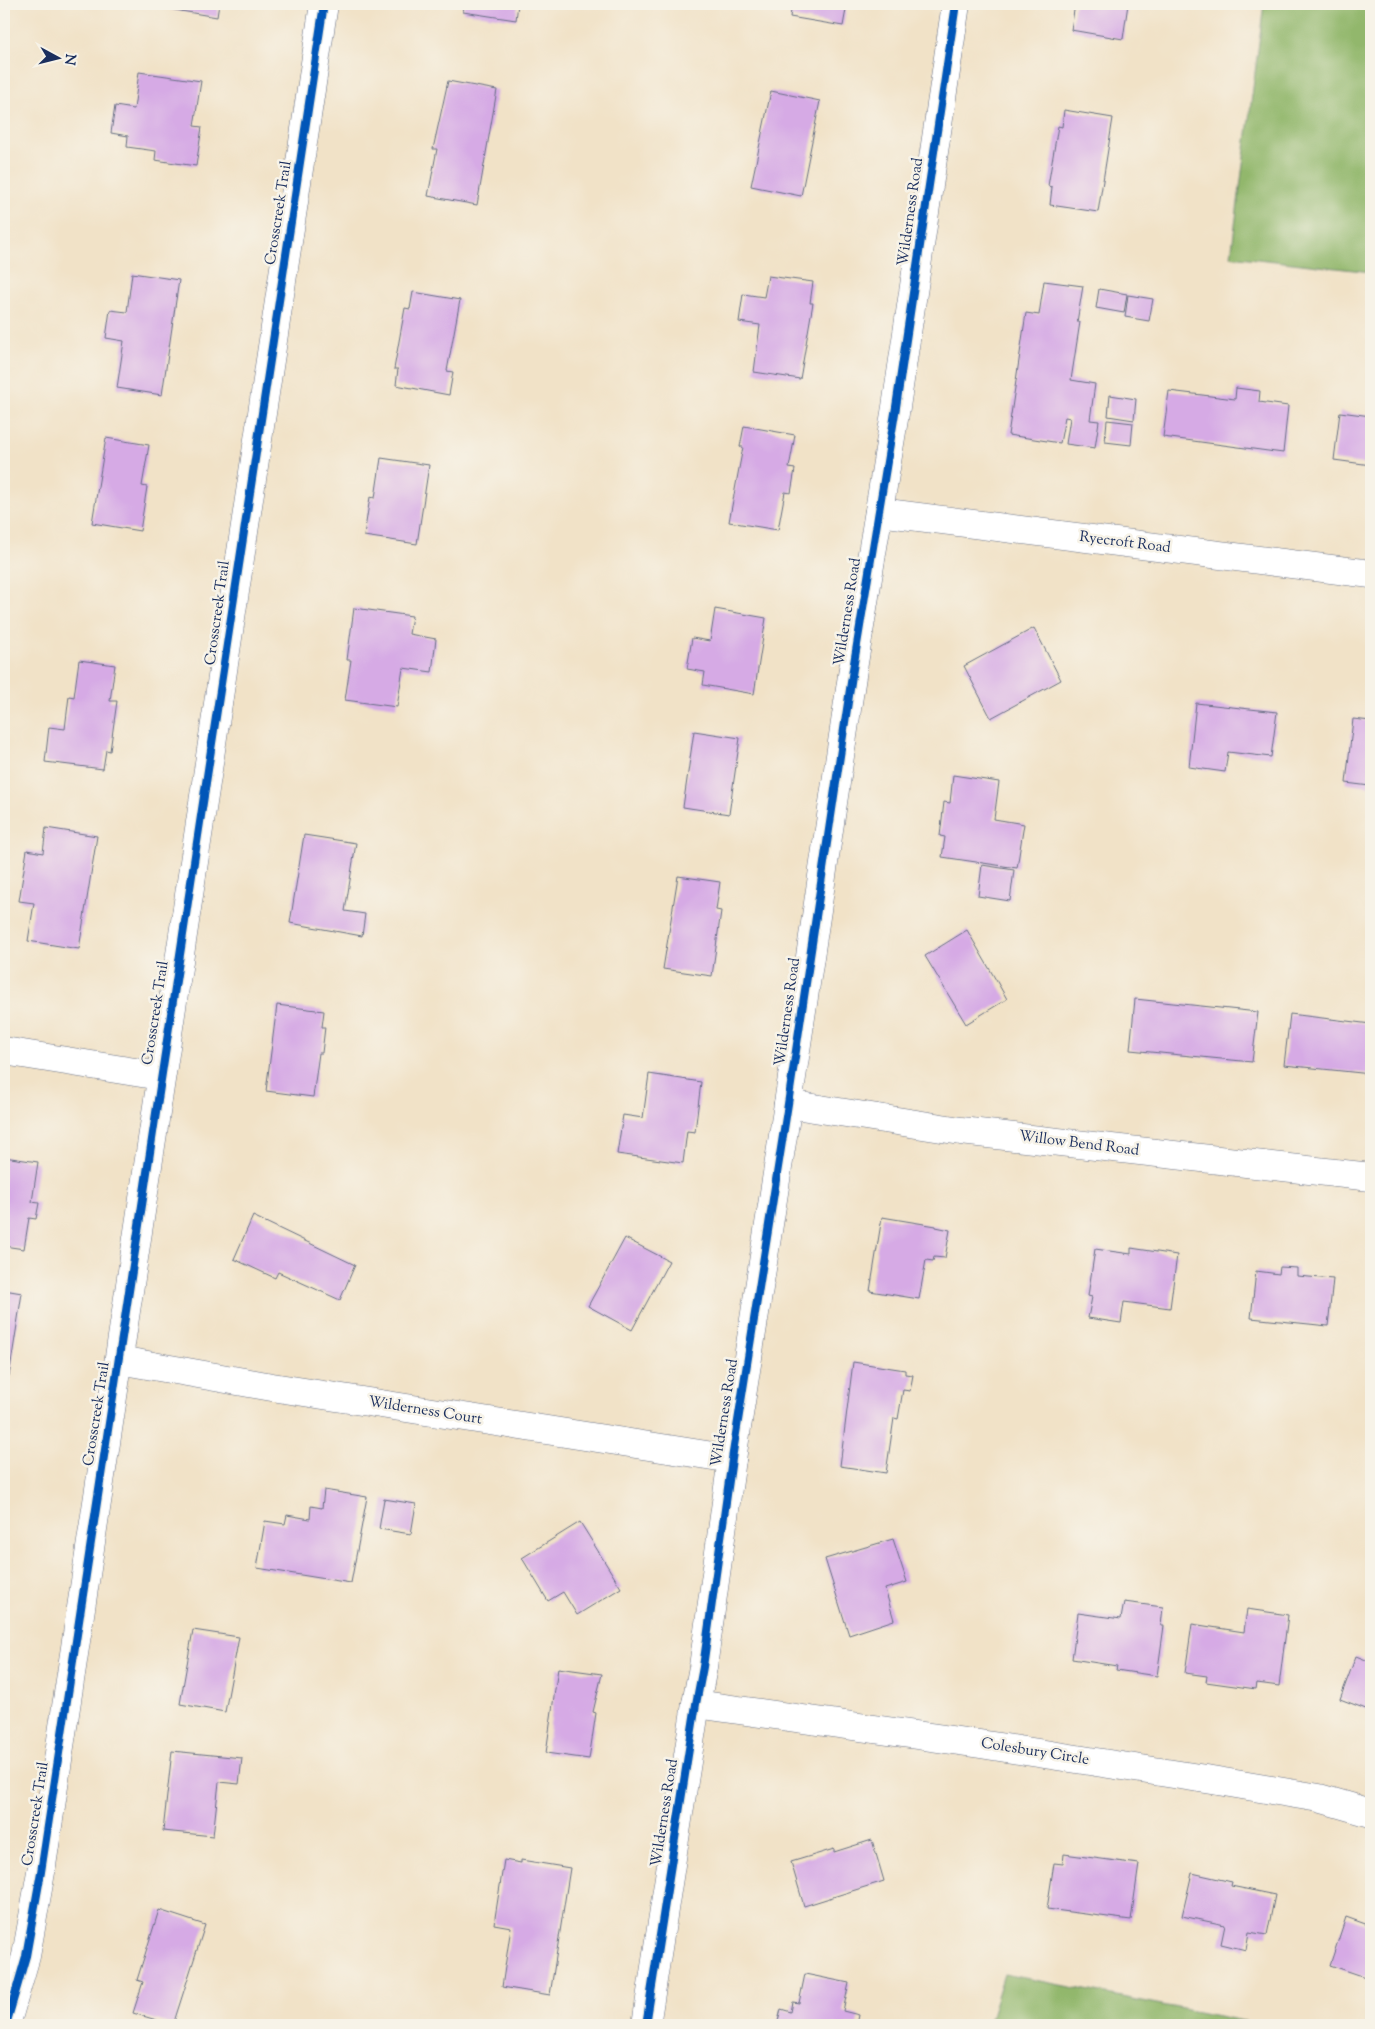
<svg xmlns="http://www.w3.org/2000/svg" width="1375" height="2029" font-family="'Sorts Mill Goudy',serif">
<rect width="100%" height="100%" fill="#f7f3e8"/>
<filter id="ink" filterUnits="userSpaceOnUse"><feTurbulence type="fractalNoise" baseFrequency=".02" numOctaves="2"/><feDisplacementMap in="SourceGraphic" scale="10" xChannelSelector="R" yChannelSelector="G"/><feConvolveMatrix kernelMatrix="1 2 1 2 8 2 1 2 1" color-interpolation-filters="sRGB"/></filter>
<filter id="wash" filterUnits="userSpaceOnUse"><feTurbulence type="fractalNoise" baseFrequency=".0096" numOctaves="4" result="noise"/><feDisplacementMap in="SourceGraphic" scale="20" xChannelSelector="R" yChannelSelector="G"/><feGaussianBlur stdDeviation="1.12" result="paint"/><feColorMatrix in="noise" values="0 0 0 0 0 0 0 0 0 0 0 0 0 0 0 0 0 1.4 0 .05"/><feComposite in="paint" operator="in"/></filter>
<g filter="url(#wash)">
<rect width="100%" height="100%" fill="#f1e2c7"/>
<g fill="#92b76c" stroke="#567365">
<polygon points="1264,4 1371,4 1371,272 1231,256"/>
<polygon points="1004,1974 1264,2025 988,2025"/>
</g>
<g id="blocks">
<g fill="#d6aae5">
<polygon points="165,4 219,4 217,17 169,9 170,6"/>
<polygon points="464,4 518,4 516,20 463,12"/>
<polygon points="792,4 847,4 843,26 790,17"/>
<polygon points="1075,4 1128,4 1123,39 1071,30"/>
<polygon points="139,72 201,81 194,126 202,127 196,166 155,160 156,151 127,147 128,136 111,133 115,106 134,109"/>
<polygon points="448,81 497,90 477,205 428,196 437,149 433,149"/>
<polygon points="771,91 820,101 801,196 751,186"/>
<polygon points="1064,110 1113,118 1098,212 1050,205 1052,187 1048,186 1058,126 1062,127"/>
<polygon points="132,273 179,280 162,395 117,388 124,341 106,338 110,310 127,312"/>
<polygon points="768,276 813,282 810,303 813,303 800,379 754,372 760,325 739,322 743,294 764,297"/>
<polygon points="1044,281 1083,286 1077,322 1080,322 1071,380 1095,384 1090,420 1099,421 1095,448 1066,444 1070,418 1065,417 1060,443 1008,435 1026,313 1039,315"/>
<polygon points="1099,289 1127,294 1124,313 1096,308"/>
<polygon points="413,292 460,300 447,371 453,372 449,395 396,385 398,369 394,369 405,308 410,309"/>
<polygon points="1128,295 1153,299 1149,321 1125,317"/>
<polygon points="1236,388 1260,391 1259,402 1288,406 1283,453 1163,437 1169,391 1235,399"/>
<polygon points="1110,395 1136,399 1134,420 1108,416"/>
<polygon points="1340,412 1371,416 1371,465 1334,460"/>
<polygon points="1107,420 1133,423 1131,445 1105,442"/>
<polygon points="744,426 795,435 789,468 795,469 791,493 785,492 778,530 729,522 743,447 740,447"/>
<polygon points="106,438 149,445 142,486 147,487 140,531 92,523"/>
<polygon points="381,458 429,465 417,544 364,536 370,497 375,498"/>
<polygon points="354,608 412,616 409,634 436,639 432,672 403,668 397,707 345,700 351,660 347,660"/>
<polygon points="715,609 766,618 754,694 703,685 705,672 687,669 692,638 710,641"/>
<polygon points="1034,628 1061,680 991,718 964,666"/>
<polygon points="79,660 115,665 110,701 117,701 110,751 106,750 103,769 45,762 49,727 65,729 69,696 74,697"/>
<polygon points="1196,703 1277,712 1271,757 1228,752 1225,772 1189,767"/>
<polygon points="1353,719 1371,721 1370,786 1346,783"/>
<polygon points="694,731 740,738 729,814 683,807"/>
<polygon points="953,775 999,782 994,819 1024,824 1017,868 942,857 945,837 940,836 944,802 950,803"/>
<polygon points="46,828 97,836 79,949 28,941 34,903 19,901 27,850 43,853"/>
<polygon points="304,835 356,843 345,911 365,914 362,936 290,923"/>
<polygon points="982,865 1014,870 1010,901 978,896"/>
<polygon points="678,876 720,882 716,910 721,911 712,976 663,969"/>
<polygon points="967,930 1007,999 966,1024 925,956"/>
<polygon points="1135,999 1258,1012 1252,1062 1130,1050"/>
<polygon points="277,1005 324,1011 322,1027 325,1027 322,1053 319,1053 313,1097 266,1091"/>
<polygon points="1290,1014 1371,1024 1371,1074 1284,1065"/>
<polygon points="649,1074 701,1082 695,1132 687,1131 683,1163 617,1154 623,1115 643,1118"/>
<polygon points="4,1157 38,1162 32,1202 39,1203 36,1219 29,1218 24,1249 4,1246"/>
<polygon points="253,1216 355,1265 340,1300 278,1272 275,1278 234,1259"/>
<polygon points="882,1217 936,1226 936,1227 950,1230 945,1258 934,1257 933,1261 926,1260 919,1299 870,1291"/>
<polygon points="625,1238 669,1261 632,1330 588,1306"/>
<polygon points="1131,1248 1177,1255 1170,1308 1124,1302 1121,1323 1088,1318 1092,1297 1088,1296 1095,1249 1131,1254"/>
<polygon points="1280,1267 1297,1268 1297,1276 1333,1279 1328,1326 1251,1318 1256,1271 1279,1274"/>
<polygon points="4,1290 22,1293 9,1376 4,1375"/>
<polygon points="853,1362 905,1370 905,1374 913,1375 910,1391 903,1390 898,1419 894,1418 886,1473 840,1466"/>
<polygon points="324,1490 367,1497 351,1583 257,1568 265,1521 285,1524 287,1515 310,1519 311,1506 322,1508"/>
<polygon points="384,1499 416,1504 411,1534 379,1529"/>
<polygon points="580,1522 621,1588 577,1615 563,1592 548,1601 522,1558"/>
<polygon points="893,1539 907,1582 885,1589 894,1620 849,1635 825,1559"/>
<polygon points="1124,1602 1163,1607 1161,1626 1164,1626 1157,1676 1116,1670 1117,1666 1072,1659 1078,1613 1121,1619"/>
<polygon points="1247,1609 1288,1615 1279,1686 1257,1683 1256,1689 1206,1682 1207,1676 1185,1673 1192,1624 1244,1632"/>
<polygon points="193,1630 239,1637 225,1712 180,1704"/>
<polygon points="1356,1656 1371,1662 1371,1711 1340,1699"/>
<polygon points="558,1668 602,1674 593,1712 596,1713 589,1759 546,1753"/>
<polygon points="172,1751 242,1758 239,1784 219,1782 213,1836 163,1831"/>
<polygon points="872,1840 884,1881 804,1906 791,1862 834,1849 834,1852"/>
<polygon points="1064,1854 1139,1864 1131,1920 1047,1909 1054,1863 1063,1864"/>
<polygon points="504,1860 521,1863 521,1860 570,1868 550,1995 502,1987 511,1927 494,1924"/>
<polygon points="1192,1873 1232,1882 1231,1886 1275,1895 1267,1935 1249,1932 1246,1950 1221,1944 1225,1925 1182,1916"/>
<polygon points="159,1910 205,1925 173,2025 133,2013 143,1982 137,1980"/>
<polygon points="1346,1917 1371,1926 1371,1979 1330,1965"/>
<polygon points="805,1974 849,1983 843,2011 859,2015 857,2025 777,2025 781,2009 791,2012 793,2002 799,2003"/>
</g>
</g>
</g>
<g filter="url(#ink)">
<use href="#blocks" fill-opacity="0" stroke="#666e83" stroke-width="1"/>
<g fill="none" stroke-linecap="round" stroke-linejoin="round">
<defs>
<g id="minor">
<polyline points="879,512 1371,574"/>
<polyline points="4,1051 160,1076"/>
<polyline points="788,1104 961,1131 1371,1177"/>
<polyline points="119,1360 272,1387 732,1459"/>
<polyline points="696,1704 980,1744 1212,1780 1319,1798 1371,1813"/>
<polyline points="6,2025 26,1956 41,1872 324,4"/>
<polyline points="646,2025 696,1704 703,1667 732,1459 788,1104 853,669 896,407 956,4"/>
</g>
</defs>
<use href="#minor" stroke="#666e83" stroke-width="29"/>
<use href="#minor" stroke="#fff" stroke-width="28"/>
<defs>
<g id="cycleway">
<polyline points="6,2025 26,1956 41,1872 324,4"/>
<polyline points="646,2025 696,1704 703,1667 732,1459 788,1104 853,669 896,407 956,4"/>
</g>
</defs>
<use href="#cycleway" stroke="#f7f3e8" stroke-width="11"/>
<use href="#cycleway" stroke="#0057b8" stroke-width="8"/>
</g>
</g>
<g text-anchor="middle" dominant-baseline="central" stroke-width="5" stroke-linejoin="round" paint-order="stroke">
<g font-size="15" fill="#1b2f5e" stroke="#f7f3e8">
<text transform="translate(911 212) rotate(-82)">Wilderness Road</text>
<text transform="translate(279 213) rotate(-81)">Crosscreek Trail</text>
<text transform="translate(1125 543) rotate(7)">Ryecroft Road</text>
<text transform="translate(848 612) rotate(-81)">Wilderness Road</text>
<text transform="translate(218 613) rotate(-82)">Crosscreek Trail</text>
<text transform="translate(788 1012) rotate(-82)">Wilderness Road</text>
<text transform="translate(156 1013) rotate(-81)">Crosscreek Trail</text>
<text transform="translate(1079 1144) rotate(7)">Willow Bend Road</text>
<text transform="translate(425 1411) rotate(9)">Wilderness Court</text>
<text transform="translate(725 1413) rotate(-81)">Wilderness Road</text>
<text transform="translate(97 1414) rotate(-81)">Crosscreek Trail</text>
<text transform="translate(1035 1752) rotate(9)">Colesbury Circle</text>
<text transform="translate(665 1813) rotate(-81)">Wilderness Road</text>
<text transform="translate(36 1814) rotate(-81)">Crosscreek Trail</text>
</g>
</g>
<rect width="1375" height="2029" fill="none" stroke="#f7f3e8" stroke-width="20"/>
<g transform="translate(58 58) rotate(97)" stroke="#f7f3e8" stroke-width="4" paint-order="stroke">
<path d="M0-4L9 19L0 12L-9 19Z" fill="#1b2f5e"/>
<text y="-8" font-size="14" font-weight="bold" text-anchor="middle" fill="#1b2f5e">N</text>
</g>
</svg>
